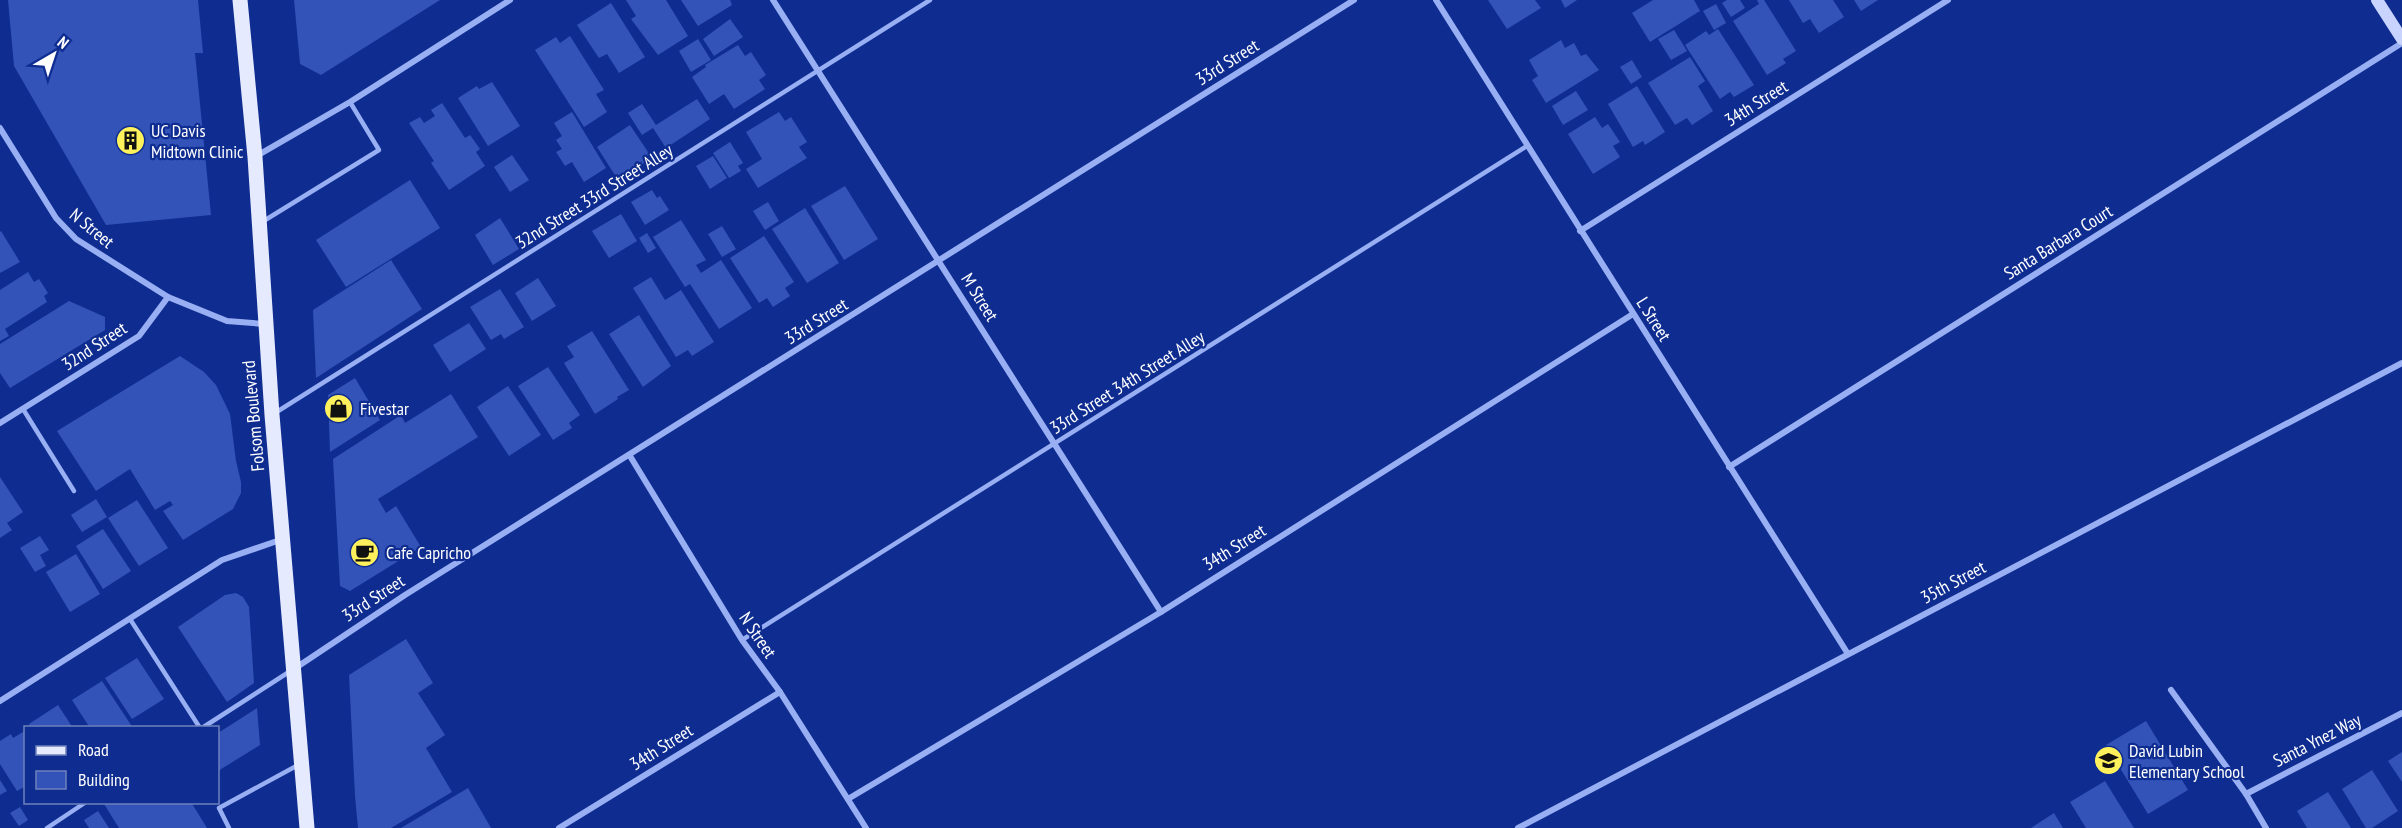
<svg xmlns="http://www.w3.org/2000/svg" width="2402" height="828" font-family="'PT Sans Narrow',sans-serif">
<rect width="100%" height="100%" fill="#0f2d90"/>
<g fill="#3353b8">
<polygon points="8,0 198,0 203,53 195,53 211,215 106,225 14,66"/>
<polygon points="294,0 440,0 321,75 300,64"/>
<polygon points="626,0 666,0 688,36 658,55 631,19 636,16"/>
<polygon points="681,0 730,0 732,5 698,26"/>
<polygon points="1488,0 1535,0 1541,8 1507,29"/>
<polygon points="1561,0 1577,0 1565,8"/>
<polygon points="1653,0 1694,0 1700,11 1650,42 1632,13"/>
<polygon points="1727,0 1740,0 1745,8 1731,17 1722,3"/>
<polygon points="1757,0 1764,0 1796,51 1783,59 1786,63 1767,75 1733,21 1759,4"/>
<polygon points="1789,0 1833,0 1844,17 1819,33 1810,19 1803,23"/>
<polygon points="1854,0 1878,0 1861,11"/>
<polygon points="611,3 645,57 619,73 607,54 599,58 577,25"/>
<polygon points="1716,4 1726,23 1714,30 1703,11"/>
<polygon points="730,19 743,37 714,56 703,39"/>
<polygon points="1718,29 1754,85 1734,97 1730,92 1720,99 1685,45 1706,31 1709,35"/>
<polygon points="1674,30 1687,51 1671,60 1658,39"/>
<polygon points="570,36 604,90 596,94 607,112 584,127 535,50 556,37 560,43"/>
<polygon points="698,39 711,60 691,72 679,51"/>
<polygon points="1561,40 1565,48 1574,43 1581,56 1586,54 1599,70 1546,103 1532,80 1538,76 1529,60"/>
<polygon points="738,45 745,56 751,52 766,75 759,80 765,89 734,109 724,94 709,104 692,77 706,67 705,65"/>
<polygon points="1690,57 1705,81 1698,86 1713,111 1692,125 1687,118 1675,125 1648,83"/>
<polygon points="1632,60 1642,77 1631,84 1620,67"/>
<polygon points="492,82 520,126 488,146 458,98 477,86 479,89"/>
<polygon points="1637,86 1665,132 1645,145 1643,141 1633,147 1608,104"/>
<polygon points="1576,91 1588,110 1563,125 1552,106"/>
<polygon points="697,99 710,119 666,148 653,128 642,135 628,113 642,104 656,125"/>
<polygon points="442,103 465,138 470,135 480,149 476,152 485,166 449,190 431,163 434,161 409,123 420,117 424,123 435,116 431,110"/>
<polygon points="572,112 606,168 584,182 572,162 565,166 556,152 562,149 556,140 562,136 554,123"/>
<polygon points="779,112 785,121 791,117 807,142 799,147 807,158 758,188 746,169 762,159 746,132"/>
<polygon points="1595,117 1602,128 1608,124 1620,142 1613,146 1620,157 1593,174 1568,134"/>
<polygon points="630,125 652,158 618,180 597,147"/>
<polygon points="730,142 743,163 738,166 741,171 729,178 713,153"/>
<polygon points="512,155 529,180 510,192 494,167"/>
<polygon points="713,156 727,178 710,189 696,166"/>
<polygon points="410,180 440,228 346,287 316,240"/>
<polygon points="845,186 878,239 844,260 811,206"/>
<polygon points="652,190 657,198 660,196 669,210 645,225 631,202"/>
<polygon points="768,202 779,221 765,230 753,211"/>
<polygon points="805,208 839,263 807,283 772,229"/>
<polygon points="621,214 637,241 609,258 592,231"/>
<polygon points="500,218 519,249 493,265 475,235"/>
<polygon points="681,220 706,260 696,265 701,273 721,260 752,308 719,329 690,284 685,287 653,237"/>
<polygon points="722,226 736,249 722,257 708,234"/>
<polygon points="1,231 20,262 0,273 0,232"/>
<polygon points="647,233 656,248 648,253 639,238"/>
<polygon points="764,236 794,282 785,288 790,296 773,307 767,298 759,303 730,258"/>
<polygon points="391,260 422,309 316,378 313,310"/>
<polygon points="28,272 34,282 39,279 48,293 44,296 47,302 5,329 9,336 0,341 0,290"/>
<polygon points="651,277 665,300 681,290 714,342 692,356 688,350 676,357 633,288"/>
<polygon points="538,278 556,306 532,321 515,293"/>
<polygon points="500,289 524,327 504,339 501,334 491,340 470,307"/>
<polygon points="69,301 105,317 105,330 10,388 0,373 0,344"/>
<polygon points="639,315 671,366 643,387 609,334"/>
<polygon points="469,323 486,349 450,372 433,345"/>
<polygon points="592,331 629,390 617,397 618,399 595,414 564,363 574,357 567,346"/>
<polygon points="180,356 204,372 216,385 230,414 236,461 241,482 241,493 233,509 183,540 163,511 173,505 170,501 155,510 130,469 96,491 57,431"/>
<polygon points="548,367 580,415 569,423 572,428 553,440 518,386"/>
<polygon points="355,378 380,420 330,452 328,395"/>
<polygon points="508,386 541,435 509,456 477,407"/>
<polygon points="451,394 478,437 378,499 386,513 396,506 421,547 350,591 340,586 333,459 401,415 405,423"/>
<polygon points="0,477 23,512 7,523 12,530 0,538"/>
<polygon points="96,499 107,517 82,532 71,515"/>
<polygon points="137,500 168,548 139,566 108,518"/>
<polygon points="103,529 131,571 103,589 76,546"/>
<polygon points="40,536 49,550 40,555 46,566 35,572 20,548"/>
<polygon points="76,554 100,594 70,612 46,572"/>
<polygon points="236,593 243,597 249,607 254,683 227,702 178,627 225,595"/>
<polygon points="406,639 433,683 418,693 445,735 426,748 452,792 391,828 358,828 355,796 349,675"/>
<polygon points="137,658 164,699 132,719 105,678"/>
<polygon points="102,681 133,728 90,728 72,700"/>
<polygon points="58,705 73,728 31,728 29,724"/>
<polygon points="257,708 260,745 218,771 218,733"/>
<polygon points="2146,721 2188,790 2148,814 2106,745"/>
<polygon points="23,732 26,736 26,786 17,791 0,764 0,741 11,734 13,738"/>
<polygon points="2402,752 2402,782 2388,761"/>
<polygon points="2372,770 2398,811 2372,828 2366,828 2342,789"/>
<polygon points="0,780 7,791 0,795"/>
<polygon points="2105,781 2134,828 2086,828 2070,802"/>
<polygon points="468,788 491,828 401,828"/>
<polygon points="2328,792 2351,828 2307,828 2297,811"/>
<polygon points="107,802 191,802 207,828 119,828 104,804"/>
<polygon points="20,807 28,820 19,826 10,813"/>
<polygon points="98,811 109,828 89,828 84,820"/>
<polygon points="2054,813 2063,828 2031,828"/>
</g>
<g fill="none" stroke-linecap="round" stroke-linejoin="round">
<g stroke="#99aff3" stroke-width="4.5">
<polyline points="262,222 379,150 350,102"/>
<polyline points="23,409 74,491"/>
<polyline points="275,413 930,0"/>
<polyline points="130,619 200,728"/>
<polyline points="742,640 1527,146"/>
<polyline points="202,728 292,670"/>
<polyline points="47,828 86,802"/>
<polyline points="229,828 219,808 300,764"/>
</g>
<g stroke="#99aff3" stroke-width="6">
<polyline points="773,0 1161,612"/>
<polyline points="1436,0 1848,654"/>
<polyline points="0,128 56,218 76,239 168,297 227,321 264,324"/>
<polyline points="255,157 350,102 510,0"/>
<polyline points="1580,231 1948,0"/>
<polyline points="0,423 139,336 168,297"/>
<polyline points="630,456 742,640 780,692 866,828"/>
<polyline points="1729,467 2402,43"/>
<polyline points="294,669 405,595 1354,0"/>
<polyline points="2171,690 2246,794 2266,828"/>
<polyline points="0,701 222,560 283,539"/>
<polyline points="2246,794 2402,713"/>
<polyline points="848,799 1161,612 1633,314"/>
<polyline points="559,828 780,692"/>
<polyline points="1518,828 2402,363"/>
</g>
<polyline stroke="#c8d4fd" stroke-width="12" points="2377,0 2402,39"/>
<polyline stroke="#e5eaff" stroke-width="15" points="240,0 255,157 272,415 307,828"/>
</g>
<defs>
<symbol id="building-disc" viewBox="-11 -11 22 22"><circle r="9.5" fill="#fff15b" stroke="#0f2d90"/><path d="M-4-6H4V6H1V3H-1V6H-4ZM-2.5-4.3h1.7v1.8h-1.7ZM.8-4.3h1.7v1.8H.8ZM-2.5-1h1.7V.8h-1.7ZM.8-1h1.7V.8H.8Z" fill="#111"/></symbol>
<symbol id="shop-disc" viewBox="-11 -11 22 22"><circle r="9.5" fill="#fff15b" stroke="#0f2d90"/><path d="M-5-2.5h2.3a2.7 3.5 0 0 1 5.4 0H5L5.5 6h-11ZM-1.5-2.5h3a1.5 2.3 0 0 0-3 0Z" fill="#111"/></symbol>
<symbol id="cafe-disc" viewBox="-11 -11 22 22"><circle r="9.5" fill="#fff15b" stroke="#0f2d90"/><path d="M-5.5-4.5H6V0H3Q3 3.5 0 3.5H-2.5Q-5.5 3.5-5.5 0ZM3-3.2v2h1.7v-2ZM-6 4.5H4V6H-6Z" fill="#111"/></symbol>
<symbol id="school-disc" viewBox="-11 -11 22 22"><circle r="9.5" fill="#fff15b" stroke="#0f2d90"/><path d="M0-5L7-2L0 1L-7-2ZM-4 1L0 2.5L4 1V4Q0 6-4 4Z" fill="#111"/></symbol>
</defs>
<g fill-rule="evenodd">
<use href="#building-disc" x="114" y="124" width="33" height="33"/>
<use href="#shop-disc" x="322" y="392" width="33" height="33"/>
<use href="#cafe-disc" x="348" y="536" width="33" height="33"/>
<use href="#school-disc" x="2092" y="744" width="33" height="33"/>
</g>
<g text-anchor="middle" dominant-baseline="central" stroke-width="4.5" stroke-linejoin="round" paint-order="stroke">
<g font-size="18" fill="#fff" stroke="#0f2d90">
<text transform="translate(1227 62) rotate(-32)">33rd Street</text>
<text transform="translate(1756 103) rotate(-32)">34th Street</text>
<text transform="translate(594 196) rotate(-32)">32nd Street 33rd Street Alley</text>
<text transform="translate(92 228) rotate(39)">N Street</text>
<text transform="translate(2058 242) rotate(-32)">Santa Barbara Court</text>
<text transform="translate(980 297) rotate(58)">M Street</text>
<text transform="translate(1654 319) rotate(58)">L Street</text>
<text transform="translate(816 321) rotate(-32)">33rd Street</text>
<text transform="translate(94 346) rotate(-33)">32nd Street</text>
<text transform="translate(1127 382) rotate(-32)">33rd Street 34th Street Alley</text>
<text transform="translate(253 416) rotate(-95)">Folsom Boulevard</text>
<text transform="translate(1234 547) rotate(-32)">34th Street</text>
<text transform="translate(1953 582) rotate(-28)">35th Street</text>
<text transform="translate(373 598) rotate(-33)">33rd Street</text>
<text transform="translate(758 635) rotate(56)">N Street</text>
<text transform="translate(2317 740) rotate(-27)">Santa Ynez Way</text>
<text transform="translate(661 747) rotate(-32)">34th Street</text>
</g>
<g font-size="18" fill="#fff" stroke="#0f2d90" text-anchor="start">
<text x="151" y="130">UC Davis<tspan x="151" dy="21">Midtown Clinic</tspan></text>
<text x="360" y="408">Fivestar</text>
<text x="386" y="552">Cafe Capricho</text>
<text x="2129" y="750">David Lubin<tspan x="2129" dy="21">Elementary School</tspan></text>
</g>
</g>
<rect x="24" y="726" width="195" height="78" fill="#0f2d90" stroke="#6f81bc" stroke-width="1.5"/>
<rect x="36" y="746" width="30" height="9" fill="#e5eaff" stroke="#6f81bc" stroke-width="1.5"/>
<text x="78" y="756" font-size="18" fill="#ffffff">Road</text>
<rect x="36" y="771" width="30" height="18" fill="#3353b8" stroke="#6f81bc" stroke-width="1.5"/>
<text x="78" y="786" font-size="18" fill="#ffffff">Building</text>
<g transform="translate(54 54) rotate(39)" stroke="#0f2d90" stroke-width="4.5" paint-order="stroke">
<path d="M0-4.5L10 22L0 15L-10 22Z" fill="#ffffff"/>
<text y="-9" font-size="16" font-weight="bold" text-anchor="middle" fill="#ffffff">N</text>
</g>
</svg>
